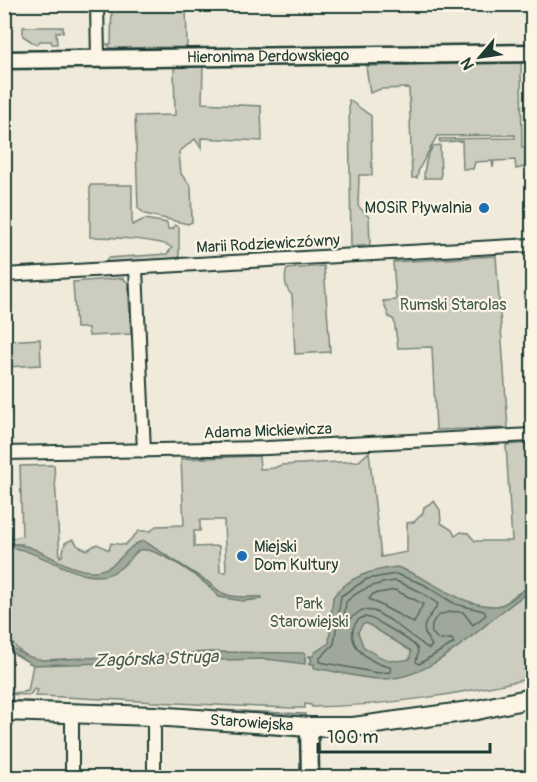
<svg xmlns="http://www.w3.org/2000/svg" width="537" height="782" font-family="Pangolin,sans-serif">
<rect width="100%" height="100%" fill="#efeada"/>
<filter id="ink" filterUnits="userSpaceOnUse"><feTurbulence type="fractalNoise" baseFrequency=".0167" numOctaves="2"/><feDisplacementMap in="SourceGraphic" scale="12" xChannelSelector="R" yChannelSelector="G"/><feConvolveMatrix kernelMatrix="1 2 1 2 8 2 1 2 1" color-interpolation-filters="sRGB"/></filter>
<g filter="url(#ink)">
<g fill="#cccdbf" stroke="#76857a" stroke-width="1.5" fill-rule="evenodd">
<polygon points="112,5 186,5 187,47 110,48 107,44 111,44"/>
<polygon points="23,27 63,27 63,32 56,32 57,44 52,44 51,41 40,41 37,45 23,36"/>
<polygon points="521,63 522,147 532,147 532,155 530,154 527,160 532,162 532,165 516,169 515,160 494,161 493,168 492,161 475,162 473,169 463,169 462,141 440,142 439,139 515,138 515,135 437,136 419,169 417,178 412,178 409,88 381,89 370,93 366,66"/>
<polygon points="174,66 203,66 202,103 261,106 262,141 201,138 201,148 195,139 179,152 181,174 191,186 192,222 188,224 145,214 138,208 135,116 175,115"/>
<polygon points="349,100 371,116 372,175 359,175 358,206 369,217 370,245 351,247"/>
<path d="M440 145 441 178H424C424 167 426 157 433 146Z"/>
<path d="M90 185H132V225L145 219 167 223 168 229H173L175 225 179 227V258L106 262 108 258 167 254 172 248C164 239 104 237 90 237Z"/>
<polygon points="496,256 508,428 436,430 432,347 398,348 394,320 389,317 383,301 396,300 393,262"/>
<path d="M324 266 330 352 295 354 292 295C285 289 284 277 287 269Z"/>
<polygon points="123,278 128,283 131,334 89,336 88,328 76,328 73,282"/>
<polygon points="40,339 41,365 5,367 5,341"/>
<path d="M532 443V584L510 599 514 601 532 590V678C459 694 388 706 312 707L311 705 305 704V708C215 707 125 699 35 696L38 690 34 689 30 695 5 694 28 691 34 659C0 645 4 621 9 587L5 581V548L18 547 22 544H4L5 540 22 536 20 466 54 465 60 557 62 556 65 543 73 539 78 546 87 550 97 544 109 550 111 543 125 545 139 531H151L156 526 184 525 181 459 259 456 260 469 274 468 281 465 359 461 369 452 381 557 407 552V523L414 522 423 513 424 507 434 501 440 510 441 523 452 530 455 536 461 532 468 533 475 541H512L506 445ZM200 520H224L226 572H220L219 546 194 547V531H200Z"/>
<polygon points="4,700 305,714 305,719 5,706"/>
</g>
<g fill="#9fa89a" stroke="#6c7d71" stroke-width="1.5" fill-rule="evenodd">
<path d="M144 541 211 584C226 601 242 596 262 597V599L243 601 219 597C207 582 158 546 139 550 132 556 126 564 119 569 86 594 40 545 4 548L5 544C37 540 61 571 93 571 120 571 125 543 144 541Z"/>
<path d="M397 567C432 578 458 607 497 606 508 605 523 590 532 584V590C485 618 438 681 379 679 358 678 335 671 314 668V664H309L312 660 309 656H314V653L329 643 333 597C349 576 372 570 397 567ZM366 623 411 651 410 659C392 664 378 658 363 646L358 632 362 625Z"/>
<path d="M4 638C11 651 29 658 43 660L210 652 305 653V664L266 659 33 665 5 648Z"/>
</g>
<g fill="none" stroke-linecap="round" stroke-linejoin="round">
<g stroke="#52685d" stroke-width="1.5">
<path d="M396 574 423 584 455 604 484 611 486 615 473 625 463 612C448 611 429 613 432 633L439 640 452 639 454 643 419 664 416 662C417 657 419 653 417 648 412 641 372 616 364 617 359 618 356 622 354 626 346 648 373 664 390 667L391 672 378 673 320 662V658L334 644 341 596 367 579Z"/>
<path d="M396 581 419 591 438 604C430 620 415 624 432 645L429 649 390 620 374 611 362 610 348 620 344 618 346 602C360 588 377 583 396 581Z"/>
<polygon points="395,590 423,604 414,623 369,599 373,594"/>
</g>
<defs>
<g id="minor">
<polyline points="97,4 98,58"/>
<polyline points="136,269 144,451"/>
<polyline points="4,275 532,245"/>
<polyline points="4,453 267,448 532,435"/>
<polyline points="72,714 72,778"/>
<polyline points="154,778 154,716"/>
</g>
<g id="tertiary">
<path id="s1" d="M4 60 532 53"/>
<polyline points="309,727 310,778"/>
</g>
<g id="secondary">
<path id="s2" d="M4 711 154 716 309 727H353L477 710 532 698"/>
</g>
</defs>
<use href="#minor" stroke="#1f3d34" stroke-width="16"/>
<use href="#tertiary" stroke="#1f3d34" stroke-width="21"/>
<use href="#secondary" stroke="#1f3d34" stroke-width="22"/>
<use href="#minor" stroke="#fcf5e5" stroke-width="12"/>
<use href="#tertiary" stroke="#fcf5e5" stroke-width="16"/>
<use href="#secondary" stroke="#fcf5e5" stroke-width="18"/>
</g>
</g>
<g fill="#1f6fb2" stroke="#fcf5e5" stroke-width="2">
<circle cx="484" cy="208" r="6"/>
<circle cx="242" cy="556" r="6"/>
</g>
<g text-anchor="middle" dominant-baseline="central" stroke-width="4.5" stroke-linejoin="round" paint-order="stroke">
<g font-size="16" fill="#1f3d34" stroke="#fcf5e5">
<text stroke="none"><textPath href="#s1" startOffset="264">Hieronima Derdowskiego</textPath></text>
<text transform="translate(268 244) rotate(-3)">Marii Rodziewiczówny</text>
<text transform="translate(268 431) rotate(-2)">Adama Mickiewicza</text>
<text stroke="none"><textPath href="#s2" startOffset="248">Starowiejska</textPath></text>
</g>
<g font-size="16" fill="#1f3d34" stroke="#fcf5e5" text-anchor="end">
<text x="472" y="208">MOSiR Pływalnia</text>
<text x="254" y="547" text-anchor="start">Miejski<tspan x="254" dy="18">Dom Kultury</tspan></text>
</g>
<g font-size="16" fill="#425a50" stroke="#fcf5e5">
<text x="453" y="305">Rumski Starolas</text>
<text x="309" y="604">Park<tspan x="309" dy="18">Starowiejski</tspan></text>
</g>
<g font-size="18" font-style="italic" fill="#455d53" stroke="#fcf5e5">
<text transform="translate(156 659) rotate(-2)">Zagórska Struga</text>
</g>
</g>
<rect width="537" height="782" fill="none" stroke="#fcf5e5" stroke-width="24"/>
<rect x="12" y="12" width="513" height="758" fill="none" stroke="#1f3d34" stroke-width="2" filter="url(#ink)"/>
<g transform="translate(480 57) rotate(241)" stroke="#fcf5e5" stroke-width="4.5" paint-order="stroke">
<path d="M0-4.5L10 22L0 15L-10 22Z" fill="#1f3d34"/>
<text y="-9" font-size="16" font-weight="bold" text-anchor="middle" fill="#1f3d34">N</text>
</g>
<path d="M318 743v9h172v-9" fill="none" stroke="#1f3d34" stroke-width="3"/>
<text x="327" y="743" font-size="18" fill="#1f3d34" stroke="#fcf5e5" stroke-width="4.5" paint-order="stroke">100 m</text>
</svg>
